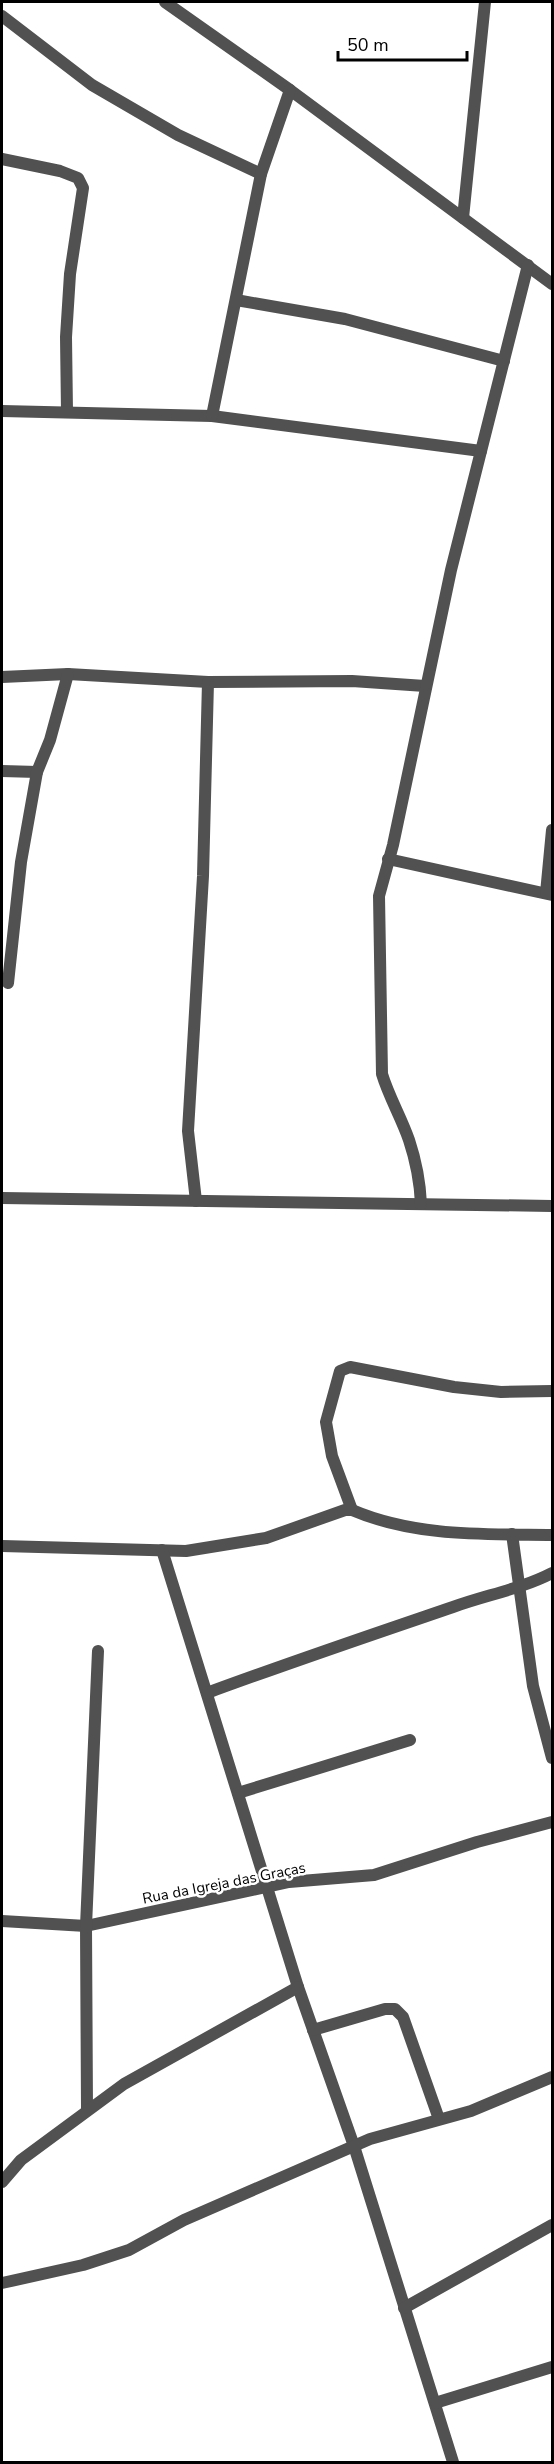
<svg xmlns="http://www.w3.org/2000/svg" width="554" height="2464" font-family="'Nunito Sans',sans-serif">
<rect width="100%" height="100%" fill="#fff"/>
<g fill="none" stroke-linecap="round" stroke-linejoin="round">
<g stroke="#515151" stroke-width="12">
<polyline points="165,2 290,90 552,284"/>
<polyline points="2,16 92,85 178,135 261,174"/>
<polyline points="2,159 60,171 78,178 83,188 70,274 66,337 67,412"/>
<polyline points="463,218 485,2"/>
<polyline points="236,300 345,319 504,361"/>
<polyline points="2,411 212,416 481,451"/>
<polyline points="212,416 261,174 290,90"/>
<polyline points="2,677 68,674 208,682 352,681 425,686"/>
<polyline points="2,771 37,772"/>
<polyline points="388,859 552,895"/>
<polyline points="546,893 552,830"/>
<polyline points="8,983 21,862 37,772 50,740 68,674"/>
<polyline points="2,1198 552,1206"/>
<polyline points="196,1201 188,1131 203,876 208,682"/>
<path d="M421 1204C420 1182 416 1161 409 1140 401 1117 389 1097 382 1074L379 896 393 845 451 570 528 265"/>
<polyline points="352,1510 332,1456 326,1422 340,1371 350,1367 454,1387 501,1392 552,1391"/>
<polyline points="512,1534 533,1686 552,1758"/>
<path d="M2 1546 186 1551 266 1538 345 1510H352C415 1537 485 1534 552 1535"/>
<polyline points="162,1550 298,1987 354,2146 453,2462"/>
<path d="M207 1693C288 1663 371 1635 453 1607 486 1595 521 1589 552 1573"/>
<polyline points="238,1793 410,1740"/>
<polyline points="2,1921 86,1926 289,1882 374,1875 477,1842 552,1822"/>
<polyline points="313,2030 385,2009 395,2009 403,2017 439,2119"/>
<polyline points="87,2109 86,1926 98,1651"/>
<polyline points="2,2182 21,2160 124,2084 298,1987"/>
<polyline points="2,2283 83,2265 129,2250 184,2220 370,2139 471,2111 552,2077"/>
<polyline points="404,2308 552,2225"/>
<polyline points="435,2403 552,2367"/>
</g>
</g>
<g text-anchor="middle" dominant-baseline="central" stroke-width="5" stroke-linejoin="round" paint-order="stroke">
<g font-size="15" fill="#000" stroke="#fff">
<text transform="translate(224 1883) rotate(-11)">Rua da Igreja das Graças</text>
</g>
</g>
<rect width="554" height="2464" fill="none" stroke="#000000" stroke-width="6"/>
<path d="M338 51v9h129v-9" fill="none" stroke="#000000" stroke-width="3"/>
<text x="347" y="51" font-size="18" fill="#000000" stroke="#ffffff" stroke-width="4.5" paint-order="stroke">50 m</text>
</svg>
